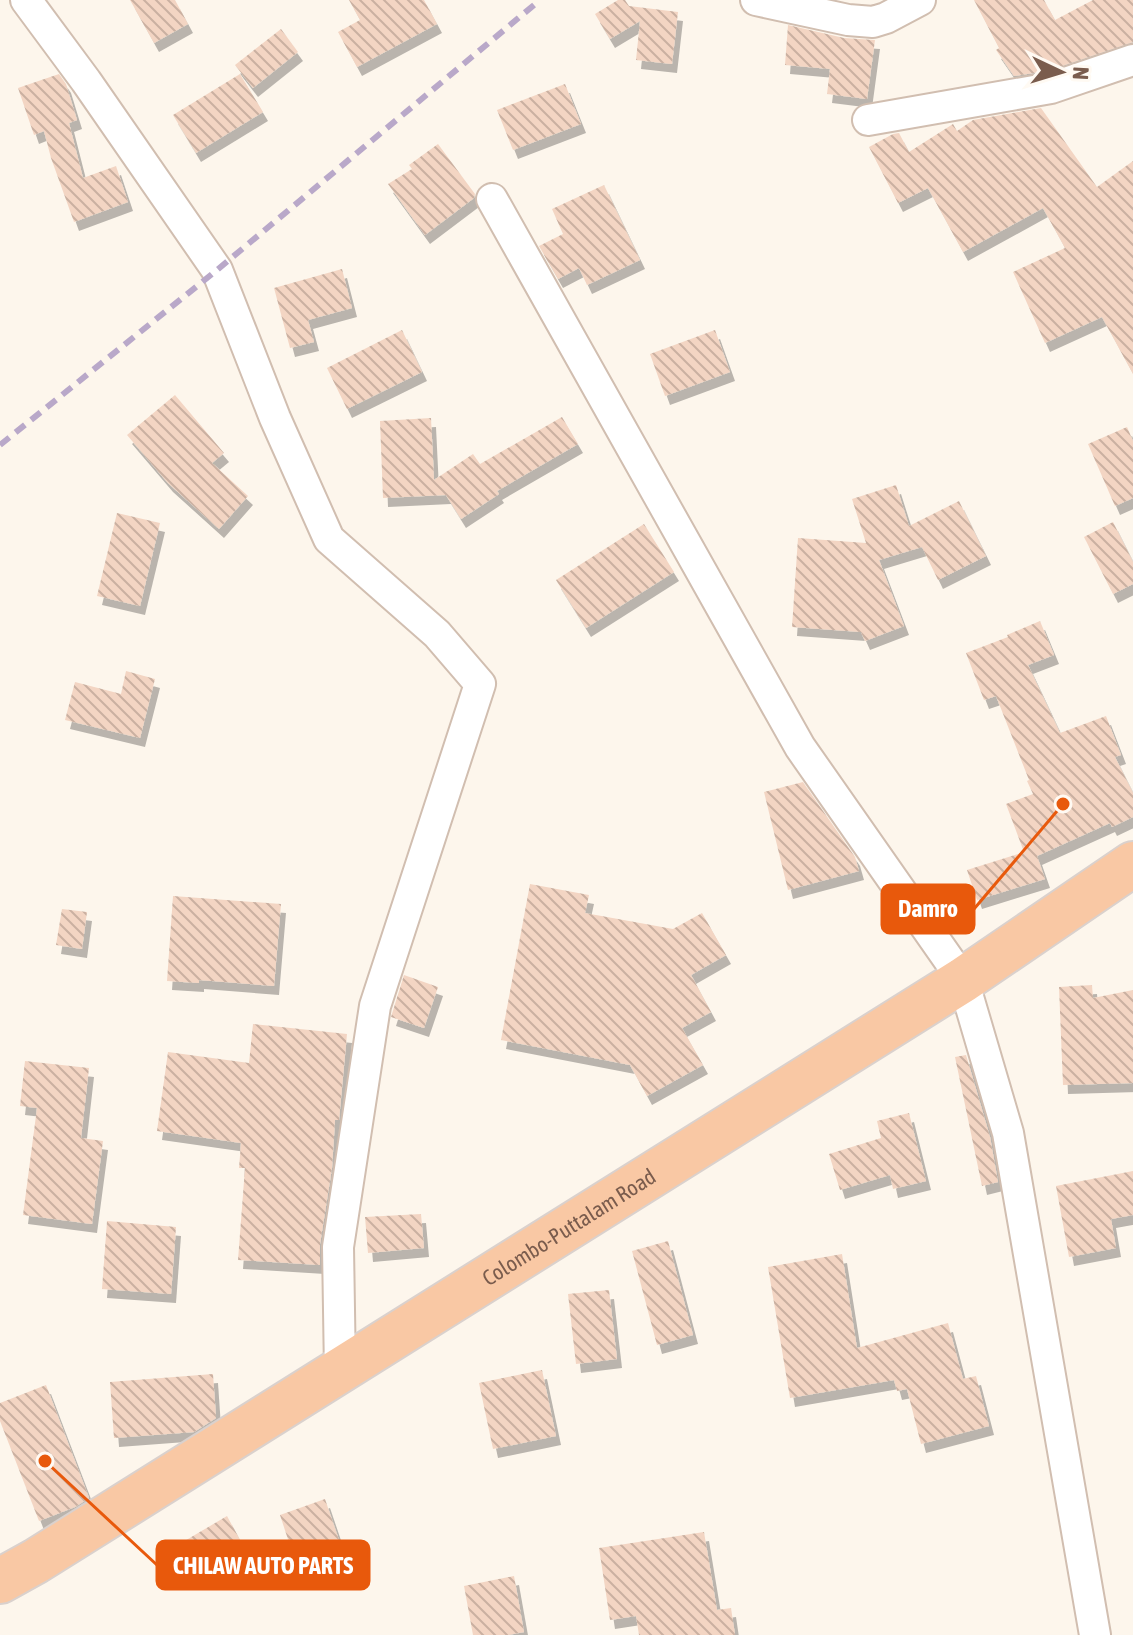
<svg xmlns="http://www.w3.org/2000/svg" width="1133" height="1635" font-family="'Asap Condensed',sans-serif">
<defs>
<pattern id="building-back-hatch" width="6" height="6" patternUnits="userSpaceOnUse" patternTransform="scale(2)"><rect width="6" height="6" fill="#f3d5c3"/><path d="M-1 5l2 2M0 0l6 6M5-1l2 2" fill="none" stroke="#cab0a1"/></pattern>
<filter id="shadow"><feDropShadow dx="5" dy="9" stdDeviation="0" flood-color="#0004"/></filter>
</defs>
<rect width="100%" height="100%" fill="#fdf6ec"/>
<g fill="url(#building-back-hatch)" filter="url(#shadow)">
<polygon points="130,0 175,0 188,24 154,43"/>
<polygon points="349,0 424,0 437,24 357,67 338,32 360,20"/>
<polygon points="618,0 625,0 629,6 678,12 672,64 636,60 640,21 610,39 595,14"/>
<polygon points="974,0 1044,0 1055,20 1093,0 1133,0 1133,42 1047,71 1014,76 996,50 999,48"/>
<polygon points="788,25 844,38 875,40 867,99 827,94 830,69 785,65"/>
<polygon points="281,29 298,52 253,88 235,65"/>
<polygon points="59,74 66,84 77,120 69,123 83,178 116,166 128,202 74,222 51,158 44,131 34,135 18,88"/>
<polygon points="240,74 263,112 196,153 173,115"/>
<polygon points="565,84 581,124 513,150 497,110"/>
<polygon points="1041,108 1097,187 1133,161 1133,374 1102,317 1045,343 1013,272 1065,248 1043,208 963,252 928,188 898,203 869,147 893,134 899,133 909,152 953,124 957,131 973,120"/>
<polygon points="438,144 475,194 474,198 425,235 388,184 412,169 409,165"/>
<polygon points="604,185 640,260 587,285 579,268 558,279 539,246 563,234 552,209"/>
<polygon points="342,269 352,308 308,320 314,342 290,348 274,288"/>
<polygon points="402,330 422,372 347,409 327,368"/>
<polygon points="715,330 730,372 665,396 650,354"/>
<polygon points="175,395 224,453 212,463 248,496 219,529 168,483 127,435"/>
<polygon points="562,417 578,444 497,491 499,494 461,519 446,495 383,498 380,421 431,418 434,480 473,454 480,464"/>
<polygon points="1127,427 1133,441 1133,498 1115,506 1088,444"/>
<polygon points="896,485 909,526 959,501 986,556 938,580 922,547 879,560 904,626 865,641 861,632 792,627 798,538 866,543 852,499"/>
<polygon points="117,513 160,523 140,606 97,596"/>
<polygon points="1113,522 1133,562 1133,584 1113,594 1084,537"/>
<polygon points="644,524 674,572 586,628 556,580"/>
<polygon points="1040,621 1054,655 1028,665 1060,733 1106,716 1121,755 1115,757 1133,793 1133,817 1112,827 1110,823 1037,856 1045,879 977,900 967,870 1024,852 1006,804 1033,794 1027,781 1029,780 996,696 984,700 966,653 1008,637 1007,635"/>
<polygon points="126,671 155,679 140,738 65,720 75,682 121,694"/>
<polygon points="803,782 855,857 859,871 788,890 764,792"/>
<polygon points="530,884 589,895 585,913 673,929 702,913 726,955 691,975 711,1012 682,1028 703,1065 647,1096 630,1065 501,1040"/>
<polygon points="173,896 281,904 274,986 199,980 199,983 167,981"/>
<polygon points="62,909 87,912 82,949 56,945"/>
<polygon points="404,975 438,987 424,1028 391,1017"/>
<polygon points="1092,985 1093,998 1133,990 1133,1083 1063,1085 1059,987"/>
<polygon points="253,1024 347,1034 339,1120 335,1120 332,1168 320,1244 320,1265 238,1260 245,1168 239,1168 241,1143 157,1131 168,1052 249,1063"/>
<polygon points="966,1055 990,1137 998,1182 982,1186 955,1057"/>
<polygon points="25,1061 89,1068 81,1138 103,1141 92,1224 23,1215 37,1108 20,1106"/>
<polygon points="909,1113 926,1181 893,1189 890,1175 840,1190 829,1154 881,1138 877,1121"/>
<polygon points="1133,1171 1133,1215 1111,1219 1116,1248 1069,1257 1056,1186"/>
<polygon points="421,1214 424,1248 368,1253 365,1217"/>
<polygon points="107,1221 176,1227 171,1294 102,1289"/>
<polygon points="668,1241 693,1335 657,1345 632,1251"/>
<polygon points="842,1254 857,1348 948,1323 963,1379 976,1376 989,1426 921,1444 907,1389 897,1391 894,1380 790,1398 768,1267"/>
<polygon points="609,1290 617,1359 576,1364 568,1294"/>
<polygon points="542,1370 556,1436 493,1449 479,1383"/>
<polygon points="213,1374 216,1418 194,1432 114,1438 110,1382"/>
<polygon points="46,1385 89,1498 75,1507 39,1521 0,1421 0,1403"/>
<polygon points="325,1499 343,1552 297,1567 280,1515"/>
<polygon points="227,1516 240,1540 189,1569 176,1546"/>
<polygon points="704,1532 717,1610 731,1608 735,1635 639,1635 636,1616 610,1620 599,1548"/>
<polygon points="514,1576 524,1632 508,1635 473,1635 464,1586"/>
</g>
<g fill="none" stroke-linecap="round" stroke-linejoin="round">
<defs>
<g id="minor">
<polyline points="26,0 86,81 217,270 275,418 329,539 437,634 480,684 375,1006 338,1247 340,1372"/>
<polyline points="756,0 848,20 873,22 886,18 920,0"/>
<polyline points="868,120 1051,88 1133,60"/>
<polyline points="492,199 800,747 963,980 1008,1133 1095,1635"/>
</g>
<g id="trunk">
<path id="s1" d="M0 1581 36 1561 963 980 1133 864"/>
</g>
</defs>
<use href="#minor" stroke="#d1beb0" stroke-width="34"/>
<use href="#trunk" stroke="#dad1cd" stroke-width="48"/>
<use href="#minor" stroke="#fff" stroke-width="30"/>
<use href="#trunk" stroke="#f9c8a4" stroke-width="44"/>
<polyline stroke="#b9a8c9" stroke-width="6" stroke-dasharray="12 8" stroke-linecap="butt" points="0,445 217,270 540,0"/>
</g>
<g text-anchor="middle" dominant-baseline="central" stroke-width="8" stroke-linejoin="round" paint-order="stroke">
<g font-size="22" fill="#7a5c4d" stroke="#fffaf3">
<text stroke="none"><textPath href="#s1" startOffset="670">Colombo-Puttalam Road</textPath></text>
</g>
</g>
<path fill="none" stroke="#e8590c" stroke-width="3" d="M1063 804L974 909M45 1461L157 1565"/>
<g fill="#e8590c" stroke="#fffaf3" stroke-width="3">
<circle cx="1063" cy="804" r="8"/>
<circle cx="45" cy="1461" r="8"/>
</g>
<g fill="#e8590c" stroke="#e8590c" stroke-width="3">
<rect x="882" y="885" width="92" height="48" rx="8"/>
<rect x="157" y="1541" width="212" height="48" rx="8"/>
</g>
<g font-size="24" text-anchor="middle" font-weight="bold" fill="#fff">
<text x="928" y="917">Damro</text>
<text x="263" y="1574">CHILAW AUTO PARTS</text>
</g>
<g transform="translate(1061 72) rotate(94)" stroke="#fffaf3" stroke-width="6" paint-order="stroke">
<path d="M0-6L14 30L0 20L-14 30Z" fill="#7a5c4d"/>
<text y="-12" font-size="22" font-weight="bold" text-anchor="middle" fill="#7a5c4d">N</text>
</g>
</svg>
